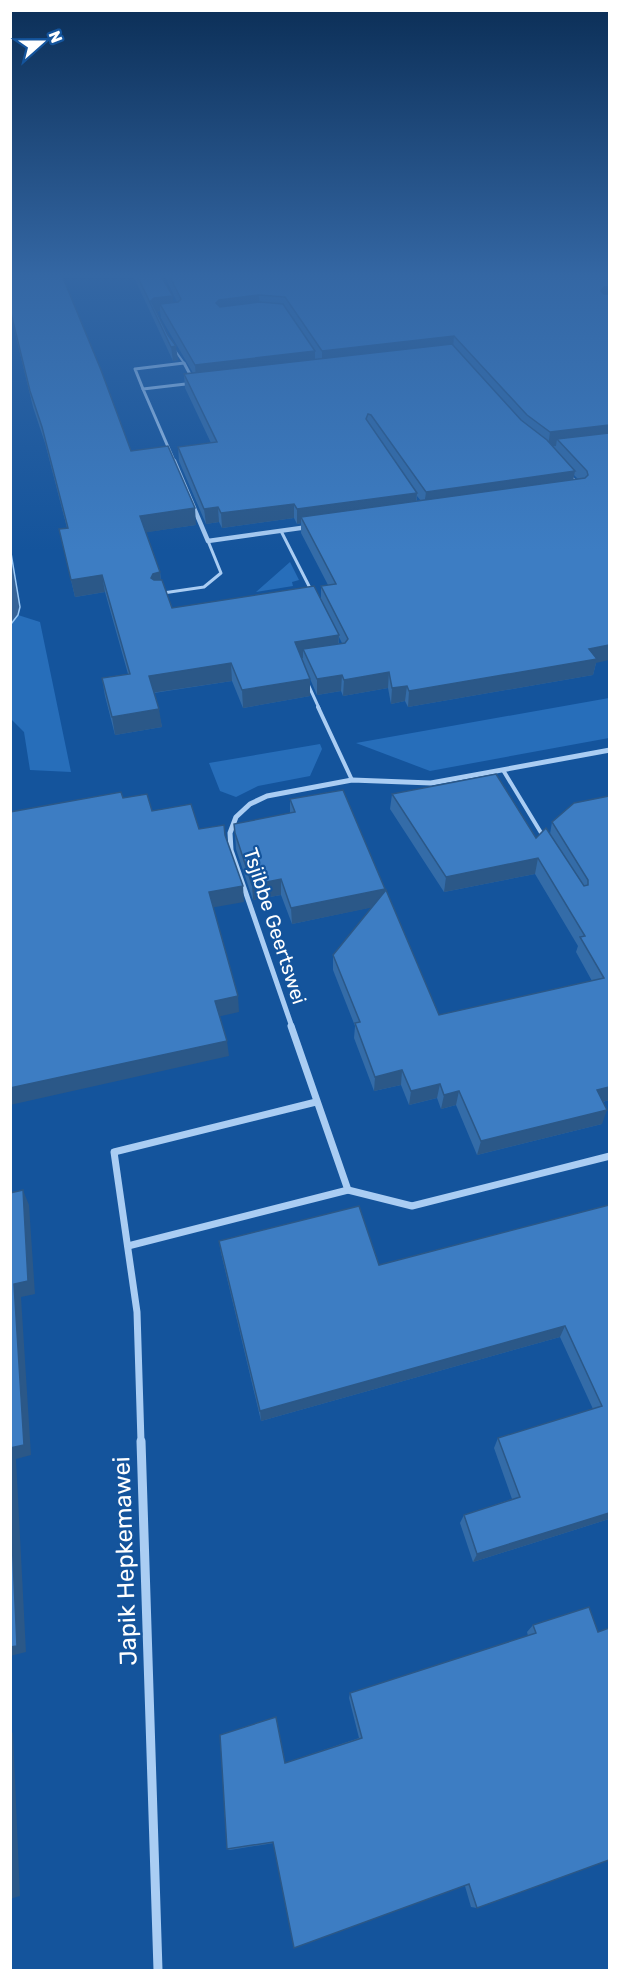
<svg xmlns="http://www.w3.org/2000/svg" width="620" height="1981" font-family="Rubik,sans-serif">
<rect width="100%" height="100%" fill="#14549c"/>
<g fill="#276eba">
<polygon points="290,562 299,580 292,582 293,586 256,592"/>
<polygon points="18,615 40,622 71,772 30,770 24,732 11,719 11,624"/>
<polygon points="609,698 609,738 430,771 356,743"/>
<polygon points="320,744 322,749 310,776 258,786 236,797 220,791 209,763"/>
</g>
<polygon fill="#366397" stroke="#9cc9f6" stroke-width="1.5" points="11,553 20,607 18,615 11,624"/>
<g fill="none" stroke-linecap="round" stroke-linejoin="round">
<polyline stroke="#aacdf3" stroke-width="2" points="174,349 184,363"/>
<g stroke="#aacdf3" stroke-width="3">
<polyline points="281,531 311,590"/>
<polyline points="163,593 204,587 221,573 208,541"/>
<polyline points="308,684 319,708"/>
</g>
<g stroke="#aacdf3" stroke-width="4">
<polyline points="318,707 352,780"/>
<polyline points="503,770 543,836"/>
</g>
<g stroke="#aacdf3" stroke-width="3">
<polyline points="143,389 135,369 184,363 193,380"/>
<polyline points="175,463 143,389 452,353 522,432 547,451 558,463"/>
</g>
<polyline stroke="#aacdf3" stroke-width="4.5" points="174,461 208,541 581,489 556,461"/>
<polyline stroke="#aacdf3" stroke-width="5" points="292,1027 231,850 230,833 236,817 250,804 267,796 352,780 431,783 610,750"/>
<g stroke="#aacdf3" stroke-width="7">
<polyline points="291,1026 348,1190 412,1206 610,1156"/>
<polyline points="128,1246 348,1190"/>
<polyline points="141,1442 137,1312 114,1152 316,1102"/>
</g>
<polyline stroke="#aacdf3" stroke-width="9" points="141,1441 158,1970"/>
</g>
<g fill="#346ca8" fill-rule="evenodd">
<path d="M132 273H159L173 296V303L177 302 167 281 161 273H609L596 663 593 675 408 707 405 701 391 704 388 688 343 696 341 691 317 695 308 674 310 696 243 708 232 681 154 693 162 727 115 735 105 696 102 678 128 674 105 592 75 597 59 529 67 528 45 443 33 407 10 312V276H12L131 451 196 525 146 532 160 572 161 580 172 608 321 601V586L328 585 301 533V523L297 524 294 518 222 528 219 522 206 524 179 461 178 447 211 443 185 388 184 374 193 373 161 318 160 311 156 312 178 360 173 361ZM574 475 578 479 573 480ZM417 496 421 501H417ZM339 637 342 643 339 644Z"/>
<polygon points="392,794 536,838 550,834 552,822 609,796 609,1100 603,1102 602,1124 477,1155 456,1105 441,1109 437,1098 409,1105 401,1085 374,1091 354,1038 355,1026 333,970 333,955 372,907 292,924 281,895 253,900 236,849 235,833 290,813 290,799 385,889 385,891 439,1015 592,981 576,952 578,946 535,874 444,892 390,809"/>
<polygon points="609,1205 609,1519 473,1562 460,1523 464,1515 512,1499 494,1448 498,1438 593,1409 560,1337 261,1421 221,1253 219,1241 379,1265"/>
<polygon points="589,1607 477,1908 471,1907 465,1886 274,1843 230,1850 227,1849 285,1763 359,1738 349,1698 350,1693 528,1636 527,1632 533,1625"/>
</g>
<g fill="#2b5888">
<polygon points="604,287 609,287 609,300 602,300 601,291"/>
<polygon points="259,295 260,309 217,317 216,303 219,300"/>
<polygon points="173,296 174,309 160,304 160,311 156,312 151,301 154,298"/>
<polygon points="454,336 453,349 322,364 322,351"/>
<polygon points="176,346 178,360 173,361 171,347"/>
<polygon points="315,351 315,365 196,379 195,365"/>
<polygon points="609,425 609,439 557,439 556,446 548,447 550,432"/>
<polygon points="575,471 572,486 424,506 426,492"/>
<polygon points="417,493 416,507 301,517 301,523 297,524 297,509"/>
<polygon points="294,504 294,518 222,528 221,513"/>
<polygon points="218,507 219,522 206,524 204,509"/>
<polygon points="195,508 196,525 142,533 140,516"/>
<polygon points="160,572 162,590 151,578 153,574"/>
<polygon points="102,575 105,592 75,597 71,580"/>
<polygon points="339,635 338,652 303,649 303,658 295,660 295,642"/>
<polygon points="609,645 609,660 596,663 593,675 408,707 409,691 589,649"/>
<polygon points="231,663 232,681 151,693 149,676"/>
<polygon points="389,672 388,688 343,696 344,680"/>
<polygon points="342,675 341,691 317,695 317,679"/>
<polygon points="310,679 310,696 243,708 242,690"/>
<polygon points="407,686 405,701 391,704 392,688"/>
<polygon points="159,709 162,727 115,735 112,717"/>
<polygon points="538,858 535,874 444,892 446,877"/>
<polygon points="281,879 281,895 253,900 252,885"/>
<polygon points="243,886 244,902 210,908 209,892"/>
<polygon points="385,889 384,905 292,924 291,908"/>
<polygon points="238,996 239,1012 217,1017 215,1001"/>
<polygon points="227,1041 229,1056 10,1105 10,1088"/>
<polygon points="402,1070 401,1085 374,1091 375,1077"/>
<polygon points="440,1084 437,1098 409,1105 411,1091"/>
<polygon points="609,1087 609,1100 591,1105 597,1090"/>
<polygon points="459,1091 456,1105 441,1109 444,1095"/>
<polygon points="607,1110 602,1124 477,1155 481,1141"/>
<polygon points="23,1190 29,1205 35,1294 21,1297 31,1455 16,1459 26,1652 10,1656 10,1448 14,1284"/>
<polygon points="565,1326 560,1337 261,1421 260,1411"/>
<polygon points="609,1513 609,1519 473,1562 477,1554"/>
<polygon points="10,1731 13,1733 20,1896 10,1899"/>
</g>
<g fill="#3d7dc3" stroke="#2b5888" stroke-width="1.5">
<polygon points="11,273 61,273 101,370 131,451 168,446 195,508 140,516 160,572 153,574 151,578 154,580 162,580 172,608 314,586 339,635 295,642 310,679 242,690 231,663 149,676 159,709 112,717 102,678 130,674 102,575 71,580 59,529 68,528 42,427 30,391 10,309 10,276 12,276"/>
<polygon points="136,273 159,273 173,296 154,298 151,301 168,335 176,346 171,347"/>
<polygon points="168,273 609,273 609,287 604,287 601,291 604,294 609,294 609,425 550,432 527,415 454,336 322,351 285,297 259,295 219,300 216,303 220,307 260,302 283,304 315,351 195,365 160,304 178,302 181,299"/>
<polygon points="452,344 521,420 547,440 575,471 426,492 371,415 368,414 366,419 417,493 297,509 294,504 221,513 218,507 204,509 178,447 217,442 184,374"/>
<polygon points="609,433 609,645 589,649 597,659 409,691 407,686 392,688 389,672 344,680 342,675 317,679 303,649 345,643 348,639 321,586 336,584 301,517 585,478 588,475 587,471 557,439"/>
<polygon points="496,774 536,838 546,828 584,886 588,885 588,880 552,822 574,803 609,796 609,1087 597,1090 607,1110 481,1141 459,1091 444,1095 440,1084 411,1091 402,1070 375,1077 355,1023 360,1022 333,955 386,890 439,1015 604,978 580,937 585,936 538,858 446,877 392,794"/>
<polygon points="343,790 385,889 291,908 281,879 252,885 235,833 234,824 295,812 290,799"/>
<polygon points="121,792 123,798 147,794 152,811 191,804 199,829 224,825 225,835 243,886 209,892 238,996 215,1001 227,1041 10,1088 10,812"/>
<polygon points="23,1190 28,1281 14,1284 24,1445 10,1448 10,1193"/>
<polygon points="609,1205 609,1513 477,1554 464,1515 520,1497 498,1438 602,1406 565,1326 260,1411 219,1241 359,1206 379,1265"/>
<polygon points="10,1495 17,1646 10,1647"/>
<polygon points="589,1607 598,1632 609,1628 609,1860 477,1908 469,1884 294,1948 273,1842 227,1849 220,1735 276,1717 285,1763 362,1738 350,1693 536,1633 533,1625"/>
</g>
<linearGradient id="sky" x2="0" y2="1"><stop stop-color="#0b2e56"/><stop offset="0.5" stop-color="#3467a4"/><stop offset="1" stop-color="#3467a4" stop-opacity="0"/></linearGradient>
<rect width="620" height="551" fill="url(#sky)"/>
<g text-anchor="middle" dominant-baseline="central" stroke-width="4.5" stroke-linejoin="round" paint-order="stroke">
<g font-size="20" fill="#fff" stroke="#14549c">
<text transform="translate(275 926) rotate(72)">Tsjibbe Geertswei</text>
</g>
<g font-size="24" fill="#fff" stroke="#14549c">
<text transform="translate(125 1561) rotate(-92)">Japik Hepkemawei</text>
</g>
</g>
<rect width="620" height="1981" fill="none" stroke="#ffffff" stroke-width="24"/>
<g transform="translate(42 42) rotate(69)" stroke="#14549c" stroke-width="4.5" paint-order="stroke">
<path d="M0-4.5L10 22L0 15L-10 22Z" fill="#ffffff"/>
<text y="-9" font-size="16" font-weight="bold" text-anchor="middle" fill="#ffffff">N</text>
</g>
</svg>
